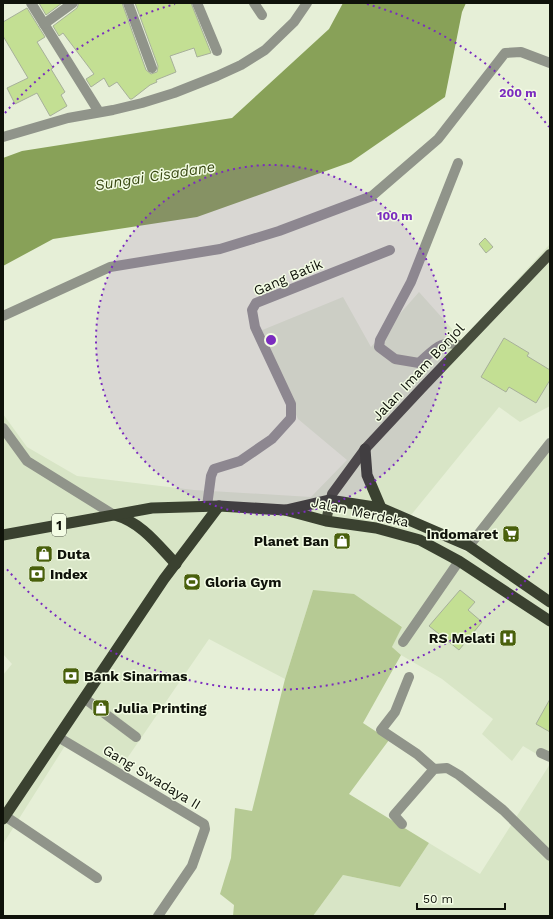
<svg xmlns="http://www.w3.org/2000/svg" width="553" height="919" font-family="'Work Sans',sans-serif">
<rect width="100%" height="100%" fill="#e6efd7"/>
<g fill="#d8e5c6">
<polygon points="550,244 550,406 520,422 499,407 407,520 466,552 550,449 550,762 523,746 512,761 482,734 493,719 442,679 401,655 392,647 402,626 313,590 285,679 209,639 117,773 68,741 3,844 3,675 12,664 3,654 3,414 27,447 77,476 194,490 311,497 347,460 298,419 260,331 343,297 371,347 419,292 462,340"/>
<polygon points="550,764 550,916 313,916 343,875 400,887 429,843 480,874"/>
</g>
<polygon fill="#b6ca94" points="313,590 354,594 402,627 392,647 401,655 363,723 389,740 349,794 429,843 400,887 343,875 313,916 233,916 234,905 220,894 231,858 235,808 252,811 285,679"/>
<polygon fill="#88a158" points="343,3 466,3 462,12 445,97 351,162 197,217 53,239 3,266 3,158 22,151 232,118 329,29"/>
<g fill="#c3df93" stroke="#a7b09a">
<polygon points="39,3 62,3 46,15"/>
<polygon points="79,3 122,3 146,70 151,74 157,72 158,66 135,3 191,3 211,53 197,57 194,48 170,56 176,72 156,80 157,82 150,85 132,99 130,99 117,82 109,87 104,78 91,87 86,79 94,74 63,33 59,36 53,26 77,8"/>
<polygon points="27,8 45,37 37,42 53,68 51,69 65,92 61,95 67,106 50,116 37,93 15,104 7,88 28,78 3,36 3,22"/>
<polygon points="485,238 493,247 486,253 479,244"/>
<polygon points="504,338 529,353 527,356 550,370 550,380 536,403 509,387 506,392 481,377"/>
<polygon points="460,590 475,602 468,610 482,622 459,650 429,626"/>
<polygon points="550,699 550,732 536,724"/>
</g>
<g fill="none" stroke-linecap="round" stroke-linejoin="round">
<g stroke="#90948a" stroke-width="10">
<polyline points="31,3 99,112"/>
<polyline points="128,3 152,68"/>
<polyline points="197,3 217,51"/>
<polyline points="254,3 262,15"/>
<polyline points="44,24 73,3"/>
<path d="M458 163 411 282 380 340 379 347 395 359 419 363C434 350 441 338 462 346"/>
<polyline points="3,316 110,267 220,249 279,231 372,196 438,139 505,53 521,52 550,63"/>
<polyline points="3,428 27,461 114,515"/>
<polyline points="207,506 211,476 214,469 240,461 272,439 291,418 291,404 255,327 252,310 256,303 390,250"/>
<polyline points="469,546 550,443"/>
<polyline points="403,642 459,561"/>
<polyline points="409,677 395,712 381,730 417,754 434,769"/>
<polyline points="84,698 136,737"/>
<polyline points="58,737 204,824 205,829 192,866 158,916"/>
<polyline points="541,753 550,757"/>
<polyline points="5,816 97,878"/>
<polyline points="402,824 394,815 434,769 447,768 459,775 503,810 550,856"/>
</g>
<polyline stroke="#90948a" stroke-width="10" points="3,137 68,118 113,110 142,103 174,93 217,76 241,65 265,50 294,22 307,3"/>
<polyline stroke="#474d3d" stroke-width="10" points="326,521 332,494 365,449 421,389 550,254"/>
<g stroke="#3a4130" stroke-width="11">
<polyline points="365,449 367,475 381,508"/>
<polyline points="286,510 329,500 381,508 469,546 550,602"/>
<path d="M115 515C142 523 157 544 176 564"/>
<polyline points="3,535 152,508 219,506 285,510 326,521 376,528 420,540 459,561 550,621"/>
<polyline points="3,819 164,579 219,506"/>
</g>
</g>
<circle cx="271" cy="340" r="175" fill="#7b2cbf" fill-opacity=".12"/>
<g fill="none" stroke="#7b2cbf" stroke-width="2" stroke-dasharray="2 4">
<circle cx="271" cy="340" r="175"/>
<path d="M549 553A350 350 0 0 1 5 567M5 113A350 350 0 0 1 175 4M367 4A350 350 0 0 1 549 127"/>
</g>
<defs>
<symbol id="supermarket-square" viewBox="-11 -11 22 22"><rect x="-9" y="-9" width="18" height="18" rx="4" fill="#49600c" stroke="#f3fce4"/><path d="M-6-5.5h2.5l.6 2H6L4.5 2H-2.5L-4.4-4H-6ZM-1.5 3.2a1.3 1.3 0 1 0 .1 0ZM3 3.2a1.3 1.3 0 1 0 .1 0Z" fill="#fff"/></symbol>
<symbol id="shop-square" viewBox="-11 -11 22 22"><rect x="-9" y="-9" width="18" height="18" rx="4" fill="#49600c" stroke="#f3fce4"/><path d="M-5-2.5h2.3a2.7 3.5 0 0 1 5.4 0H5L5.5 6h-11ZM-1.5-2.5h3a1.5 2.3 0 0 0-3 0Z" fill="#fff"/></symbol>
<symbol id="bank-square" viewBox="-11 -11 22 22"><rect x="-9" y="-9" width="18" height="18" rx="4" fill="#49600c" stroke="#f3fce4"/><path d="M-6-4H6V4H-6ZM0-2.3a2.3 2.3 0 1 0 0 4.6a2.3 2.3 0 1 0 0-4.6Z" fill="#fff"/></symbol>
<symbol id="stadium-square" viewBox="-11 -11 22 22"><rect x="-9" y="-9" width="18" height="18" rx="4" fill="#49600c" stroke="#f3fce4"/><path d="M0-5a6.5 5 0 1 0 0 10a6.5 5 0 1 0 0-10ZM-3.5-1.8h7v3.6h-7Z" fill="#fff"/></symbol>
<symbol id="hospital-square" viewBox="-11 -11 22 22"><rect x="-9" y="-9" width="18" height="18" rx="4" fill="#49600c" stroke="#f3fce4"/><path d="M-5-5h3v3.5h4V-5h3V5h-3V1.5h-4V5h-3Z" fill="#fff"/></symbol>
</defs>
<g fill-rule="evenodd">
<use href="#supermarket-square" x="501" y="524" width="20" height="20"/>
<use href="#shop-square" x="332" y="531" width="20" height="20"/>
<use href="#shop-square" x="34" y="544" width="20" height="20"/>
<use href="#bank-square" x="27" y="564" width="20" height="20"/>
<use href="#stadium-square" x="182" y="572" width="20" height="20"/>
<use href="#hospital-square" x="498" y="628" width="20" height="20"/>
<use href="#bank-square" x="61" y="666" width="20" height="20"/>
<use href="#shop-square" x="91" y="698" width="20" height="20"/>
</g>
<g text-anchor="middle" dominant-baseline="central" stroke-width="3" stroke-linejoin="round" paint-order="stroke">
<rect fill="#f3fce4" stroke="#53584b" stroke-width="1" x="52" y="514" width="14" height="22" rx="3"/>
<g font-size="13" font-weight="bold" fill="#0f120a">
<text x="59" y="525">1</text>
</g>
<g font-size="14" fill="#0f120a" stroke="#f3fce4">
<text transform="translate(288 277) rotate(-23)">Gang Batik</text>
<text transform="translate(418 372) rotate(-47)">Jalan Imam Bonjol</text>
<text transform="translate(360 512) rotate(12)">Jalan Merdeka</text>
<text transform="translate(152 777) rotate(31)">Gang Swadaya II</text>
</g>
<g font-size="14" font-weight="bold" fill="#0f120a" stroke="#f3fce4" text-anchor="start">
<text x="498" y="534" text-anchor="end">Indomaret</text>
<text x="329" y="541" text-anchor="end">Planet Ban</text>
<text x="57" y="554">Duta</text>
<text x="50" y="574">Index</text>
<text x="205" y="582">Gloria Gym</text>
<text x="495" y="638" text-anchor="end">RS Melati</text>
<text x="84" y="676">Bank Sinarmas</text>
<text x="114" y="708">Julia Printing</text>
</g>
<g font-size="15" font-style="italic" fill="#394913" stroke="#f3fce4">
<text transform="translate(155 176) rotate(-9)">Sungai Cisadane</text>
</g>
</g>
<circle cx="271" cy="340" r="6" fill="#7b2cbf" stroke="#f3fce4" stroke-width="2"/>
<g font-size="12" text-anchor="middle" font-weight="bold" fill="#7b2cbf" stroke="#f3fce4" stroke-width="3" stroke-linejoin="round" paint-order="stroke">
<text x="518" y="97">200 m</text>
<text x="395" y="220">100 m</text>
</g>
<rect width="553" height="919" fill="none" stroke="#0f120a" stroke-width="8"/>
<path d="M417 903v6h88v-6" fill="none" stroke="#0f120a" stroke-width="2"/>
<text x="423" y="903" font-size="12" fill="#0f120a" stroke="#f3fce4" stroke-width="3" paint-order="stroke">50 m</text>
</svg>
